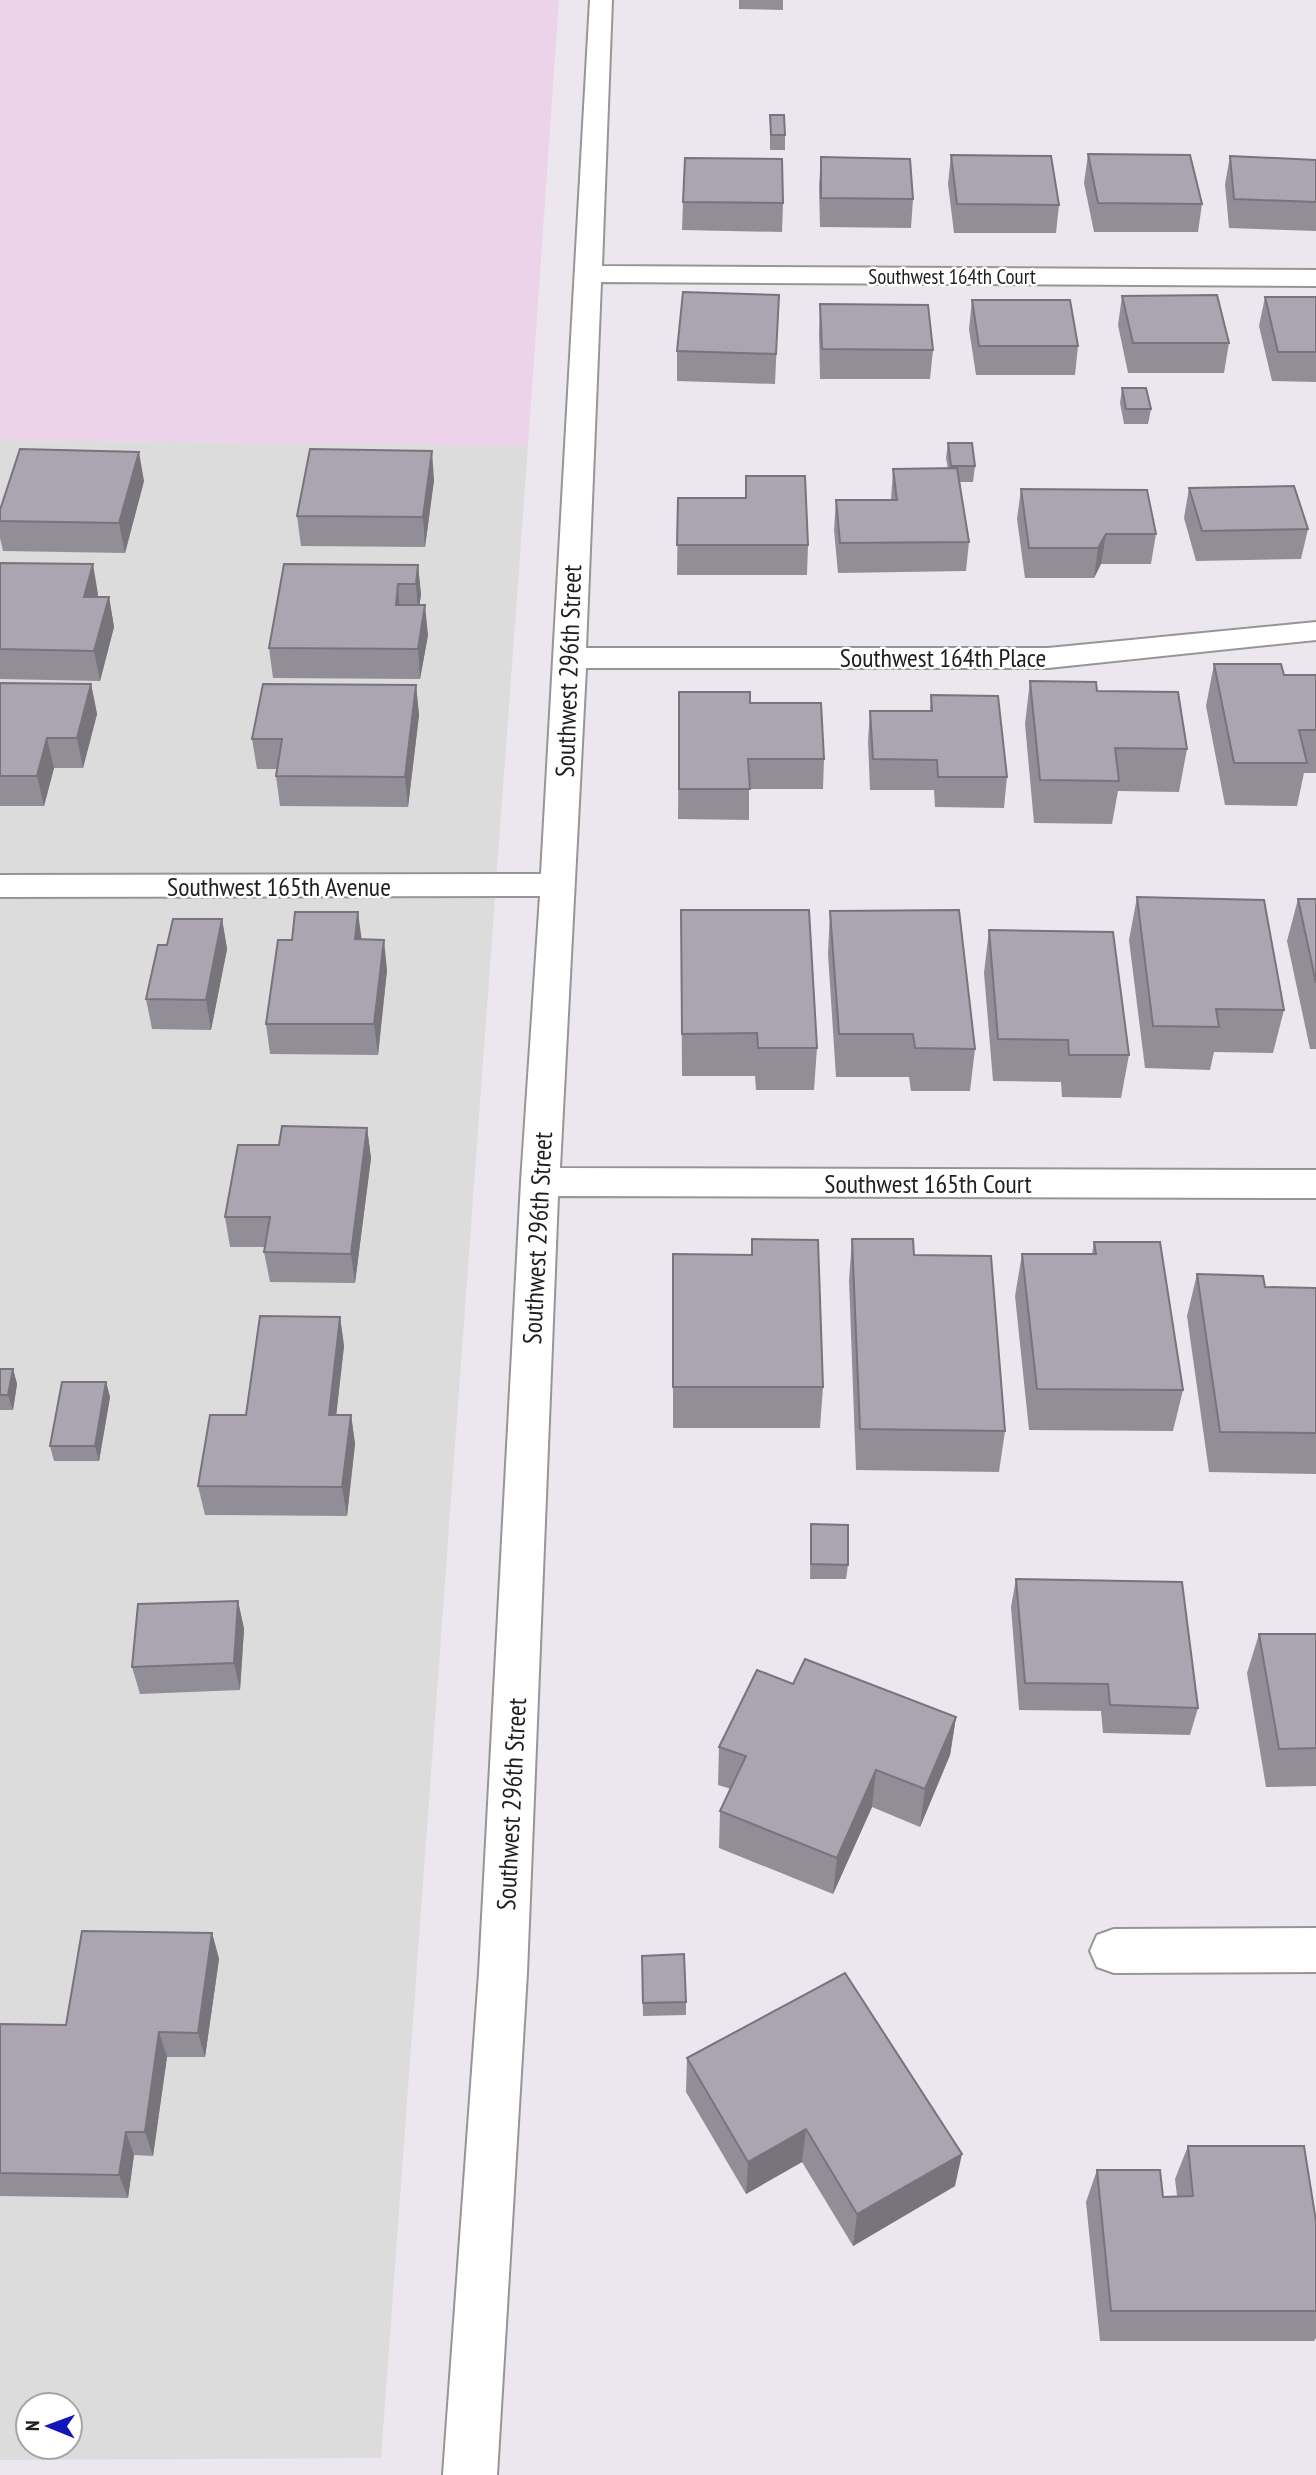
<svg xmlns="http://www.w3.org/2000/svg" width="1316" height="2475" font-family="'PT Sans Narrow',sans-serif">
<rect width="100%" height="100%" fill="#ece6ef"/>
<path fill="#dcdcdd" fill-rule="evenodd" d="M0 440 528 446 381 2458 0 2460ZM28 2405H70V2447H28Z"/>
<polygon fill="#ecd3ea" points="0,0 559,0 528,446 0,440"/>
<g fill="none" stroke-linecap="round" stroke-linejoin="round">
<defs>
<g id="minor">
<polygon points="590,0 612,0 602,266 1316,270 1316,286 601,282 586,648 1048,648 1316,622 1316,640 1048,668 586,668 560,1168 1316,1170 1316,1198 558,1196 527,1973 497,2475 443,2475 479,1973 521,1182 540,896 0,897 0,875 541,874"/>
<polygon points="1316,1928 1316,1972 1114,1973 1097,1967 1090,1951 1097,1935 1114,1929"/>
</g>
</defs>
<use href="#minor" stroke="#969696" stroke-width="4"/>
<use href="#minor" fill="#fff" fill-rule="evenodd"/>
</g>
<g fill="#928e98">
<polygon points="739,0 783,0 783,10 739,9"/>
<polygon points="770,115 785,135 785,150 770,150"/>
<polygon points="1088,154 1202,204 1198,232 1094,232 1084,183"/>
<polygon points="951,155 1059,205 1056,233 954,233 948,184"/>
<polygon points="1230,156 1316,160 1316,231 1229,228 1225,184"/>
<polygon points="821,157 913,199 911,228 820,227 819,186"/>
<polygon points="683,202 783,203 782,232 682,230"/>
<polygon points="779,295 775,384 677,381 677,351"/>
<polygon points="1122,296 1229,343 1224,373 1128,373 1118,325"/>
<polygon points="1265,297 1316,297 1316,382 1272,381 1259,326"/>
<polygon points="972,300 1078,346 1075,375 976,375 969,329"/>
<polygon points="820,304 933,350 930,379 820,379 819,333"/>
<polygon points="1122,388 1151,409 1148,424 1124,424 1120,403"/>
<polygon points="948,443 975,466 973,482 960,482 969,542 966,571 838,573 834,530 836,500 891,500 893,469 948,469 946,458"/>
<polygon points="746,476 808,545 807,575 677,575 678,498 746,498"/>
<polygon points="434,480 425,547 301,546 297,516"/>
<polygon points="144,481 125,553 3,551 0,538 0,510"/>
<polygon points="1189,488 1308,529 1301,559 1196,561 1184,518"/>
<polygon points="1021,489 1156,534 1151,564 1101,564 1094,578 1025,578 1017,519"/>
<polygon points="0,563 98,594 97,597 109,597 114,627 100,681 0,679"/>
<polygon points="418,565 421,595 419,605 428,635 420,679 273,678 269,648"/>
<polygon points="1214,664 1284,675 1316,675 1316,773 1304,773 1297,806 1225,805 1206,706"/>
<polygon points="1030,681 1097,691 1187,749 1179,792 1118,791 1112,824 1034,823 1025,724"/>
<polygon points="0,683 91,684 97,714 83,768 54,768 44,806 0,806"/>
<polygon points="416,685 419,715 408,807 280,806 276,776 277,769 257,769 252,739"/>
<polygon points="679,692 750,703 824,759 823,789 749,789 749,820 678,819"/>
<polygon points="931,695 1007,777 1004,808 935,807 934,790 870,790 868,741 870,711 930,711"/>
<polygon points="1137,897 1284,1010 1273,1053 1214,1052 1210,1070 1145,1068 1129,940"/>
<polygon points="1298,899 1316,899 1316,1049 1310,1049 1287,941"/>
<polygon points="681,910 817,1048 814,1090 756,1090 755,1076 682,1076"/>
<polygon points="830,911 975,1049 970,1091 911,1091 909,1077 836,1077 828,954"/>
<polygon points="222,919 227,949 211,1030 152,1029 146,999 167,945"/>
<polygon points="989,930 1129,1055 1121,1098 1062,1097 1061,1082 993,1081 984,973"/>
<polygon points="361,939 387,970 378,1055 270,1054 266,1024"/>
<polygon points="367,1128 371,1158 355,1283 270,1282 264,1252 265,1247 230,1247 225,1217 279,1145"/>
<polygon points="752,1239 823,1387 820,1428 673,1428 673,1254 751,1255"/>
<polygon points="852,1239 914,1255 1005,1431 999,1472 856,1470 849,1280"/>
<polygon points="1094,1242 1183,1390 1173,1431 1029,1430 1015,1296 1022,1254 1092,1254"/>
<polygon points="1197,1274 1265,1287 1316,1288 1316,1474 1209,1472 1187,1316"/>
<polygon points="340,1317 344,1346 336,1415 351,1415 355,1444 347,1516 205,1515 198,1486 246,1415"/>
<polygon points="0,1369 13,1369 17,1384 13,1410 0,1410"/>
<polygon points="106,1382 110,1397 99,1461 54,1461 50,1446"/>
<polygon points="811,1524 848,1565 846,1579 810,1579"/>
<polygon points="1016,1579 1198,1708 1190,1735 1103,1733 1101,1711 1019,1710 1011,1607"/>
<polygon points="238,1601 244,1629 240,1690 140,1694 132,1667"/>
<polygon points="1259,1634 1316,1634 1316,1786 1266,1787 1247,1673"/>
<polygon points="793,1684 956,1717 950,1755 920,1827 872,1807 833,1894 719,1848 720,1811 731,1789 718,1785 719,1747"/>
<polygon points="212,1933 219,1959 205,2057 167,2057 153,2156 134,2155 128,2198 0,2196 0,2024 66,2025"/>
<polygon points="642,1956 686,2002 686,2015 643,2016"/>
<polygon points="687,2058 955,2186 853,2246 802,2162 746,2194 686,2092"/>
<polygon points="1188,2146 1316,2221 1316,2338 1314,2341 1100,2341 1086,2202 1097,2170 1163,2197 1177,2196 1175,2179"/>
</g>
<g fill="#77747c">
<polygon points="432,451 434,480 425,547 423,517"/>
<polygon points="139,452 144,481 125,553 119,523"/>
<polygon points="1106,534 1101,564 1094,578 1098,548"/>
<polygon points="93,564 98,594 90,627 84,597"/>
<polygon points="418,565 421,595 418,614 416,584"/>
<polygon points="398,584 400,614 396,605"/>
<polygon points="109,597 114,627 100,681 94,651"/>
<polygon points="425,605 428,635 420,679 418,649"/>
<polygon points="91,684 97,714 83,768 77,738"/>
<polygon points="416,685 419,715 408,807 405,777"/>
<polygon points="47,738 54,768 44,806 37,776"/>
<polygon points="358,912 362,942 355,939"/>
<polygon points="222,919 227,949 211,1030 206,1000"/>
<polygon points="384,940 387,970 378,1055 374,1024"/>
<polygon points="367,1128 371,1158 355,1283 351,1254"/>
<polygon points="340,1317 344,1346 333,1444 329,1415"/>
<polygon points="13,1369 17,1384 13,1410 8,1395"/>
<polygon points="106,1382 110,1397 99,1461 95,1446"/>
<polygon points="351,1415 355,1444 347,1516 342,1487"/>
<polygon points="238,1601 244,1629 240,1690 234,1663"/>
<polygon points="956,1717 950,1755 920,1827 925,1789"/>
<polygon points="876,1770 872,1807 833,1894 837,1858"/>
<polygon points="212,1933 219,1959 205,2057 198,2033"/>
<polygon points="159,2032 167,2057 153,2156 145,2132"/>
<polygon points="806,2129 802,2162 746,2194 748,2162"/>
<polygon points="126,2132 134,2155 128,2198 119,2175"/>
<polygon points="962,2154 955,2186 853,2246 857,2214"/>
</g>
<g fill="#aaa5b1" stroke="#77747c" stroke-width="2">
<polygon points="770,115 784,115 785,135 771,135"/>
<polygon points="1088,154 1190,155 1202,204 1098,203"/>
<polygon points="951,155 1051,156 1059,205 957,204"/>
<polygon points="1230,156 1316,160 1316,202 1234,199"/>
<polygon points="821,157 910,159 913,199 821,198"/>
<polygon points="685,158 782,159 783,203 683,202"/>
<polygon points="683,292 779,295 776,354 677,351"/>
<polygon points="1217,295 1229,343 1133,343 1122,296"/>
<polygon points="1265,297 1316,297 1316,352 1278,352"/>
<polygon points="972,300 1070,300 1078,346 979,346"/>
<polygon points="820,304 928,305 933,350 822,349"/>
<polygon points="1122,388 1146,388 1151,409 1126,409"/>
<polygon points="948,443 972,443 975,466 951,466"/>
<polygon points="20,449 139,452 119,523 0,521 0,510"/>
<polygon points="310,449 432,451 423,517 297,516"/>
<polygon points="957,468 969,542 840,543 836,500 897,500 893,469"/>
<polygon points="746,476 805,476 808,545 677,545 678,498 746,498"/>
<polygon points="1294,486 1308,529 1202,531 1189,488"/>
<polygon points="1021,489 1147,490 1156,534 1106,534 1098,548 1029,548"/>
<polygon points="0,563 93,564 84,597 109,597 94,651 0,649"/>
<polygon points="284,564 418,565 416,584 398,584 396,605 425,605 418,649 269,648"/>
<polygon points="1214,664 1281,664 1284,675 1316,675 1316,730 1299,730 1307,763 1234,763"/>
<polygon points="1030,681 1096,682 1097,691 1178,692 1187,749 1115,748 1119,781 1040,780"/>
<polygon points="0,683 91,684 77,738 47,738 37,776 0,776"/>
<polygon points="263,684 416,685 405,777 276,776 282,739 252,739"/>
<polygon points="679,692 750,692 750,703 821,703 824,759 748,759 750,789 679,789"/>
<polygon points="931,695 998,696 1007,777 938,777 937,760 873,759 870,711 932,711"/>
<polygon points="1137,897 1264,900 1284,1010 1216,1009 1219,1027 1153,1026"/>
<polygon points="1298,899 1316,899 1316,983"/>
<polygon points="681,910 809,910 817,1048 758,1048 757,1033 682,1034"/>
<polygon points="959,910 975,1049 915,1048 913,1034 839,1034 830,911"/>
<polygon points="295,912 358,912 355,939 384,940 374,1024 266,1024 278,940 292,940"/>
<polygon points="173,919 222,919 206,1000 146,999 158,945 167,945"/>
<polygon points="989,930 1113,932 1129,1055 1069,1055 1068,1040 998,1039"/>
<polygon points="282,1126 367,1128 351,1254 264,1252 270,1217 225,1217 238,1145 279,1145"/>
<polygon points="752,1239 818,1240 823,1387 673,1387 673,1254 752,1255"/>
<polygon points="852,1239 913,1239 914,1255 991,1256 1005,1431 860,1429"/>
<polygon points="1094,1242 1160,1242 1183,1390 1037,1389 1022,1254 1096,1254"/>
<polygon points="1197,1274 1263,1276 1265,1287 1316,1288 1316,1433 1220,1432"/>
<polygon points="260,1316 340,1317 329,1415 351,1415 342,1487 198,1486 210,1415 246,1415"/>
<polygon points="0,1369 13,1369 8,1395 0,1395"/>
<polygon points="62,1382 106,1382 95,1446 50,1446"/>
<polygon points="811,1524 848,1525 848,1565 811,1564"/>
<polygon points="1016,1579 1182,1582 1198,1708 1110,1705 1108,1684 1025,1683"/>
<polygon points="238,1601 234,1663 132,1667 138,1604"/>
<polygon points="1259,1634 1316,1634 1316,1748 1279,1749"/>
<polygon points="805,1659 956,1717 925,1789 876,1770 837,1858 720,1811 746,1756 719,1747 757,1670 793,1684"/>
<polygon points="82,1931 212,1933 198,2033 159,2032 145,2132 126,2132 119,2175 0,2173 0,2024 66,2025"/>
<polygon points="684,1954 686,2002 643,2003 642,1956"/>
<polygon points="845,1973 962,2154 857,2214 806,2129 748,2162 687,2058"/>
<polygon points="1188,2146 1304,2146 1316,2221 1316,2311 1111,2311 1097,2170 1160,2170 1163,2197 1193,2196"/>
</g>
<g text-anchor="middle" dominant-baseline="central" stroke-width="5" stroke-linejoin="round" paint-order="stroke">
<g font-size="21" fill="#1f1f1f" stroke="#fff">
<text x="952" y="276">Southwest 164th Court</text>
</g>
<g font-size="26" fill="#1f1f1f" stroke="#fff">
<text x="943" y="657">Southwest 164th Place</text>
<text transform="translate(568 671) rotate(-88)">Southwest 296th Street</text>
<text x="279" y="886">Southwest 165th Avenue</text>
<text x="928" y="1183">Southwest 165th Court</text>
<text transform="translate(537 1238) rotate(-87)">Southwest 296th Street</text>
<text transform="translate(511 1804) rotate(-87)">Southwest 296th Street</text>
</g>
</g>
<g transform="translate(49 2426) rotate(271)"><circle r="33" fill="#ffffff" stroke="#a5a5a5" stroke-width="2"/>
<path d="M0-5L12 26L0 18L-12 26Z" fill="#1215bb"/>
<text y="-10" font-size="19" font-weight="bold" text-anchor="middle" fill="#1f1f1f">N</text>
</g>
</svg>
